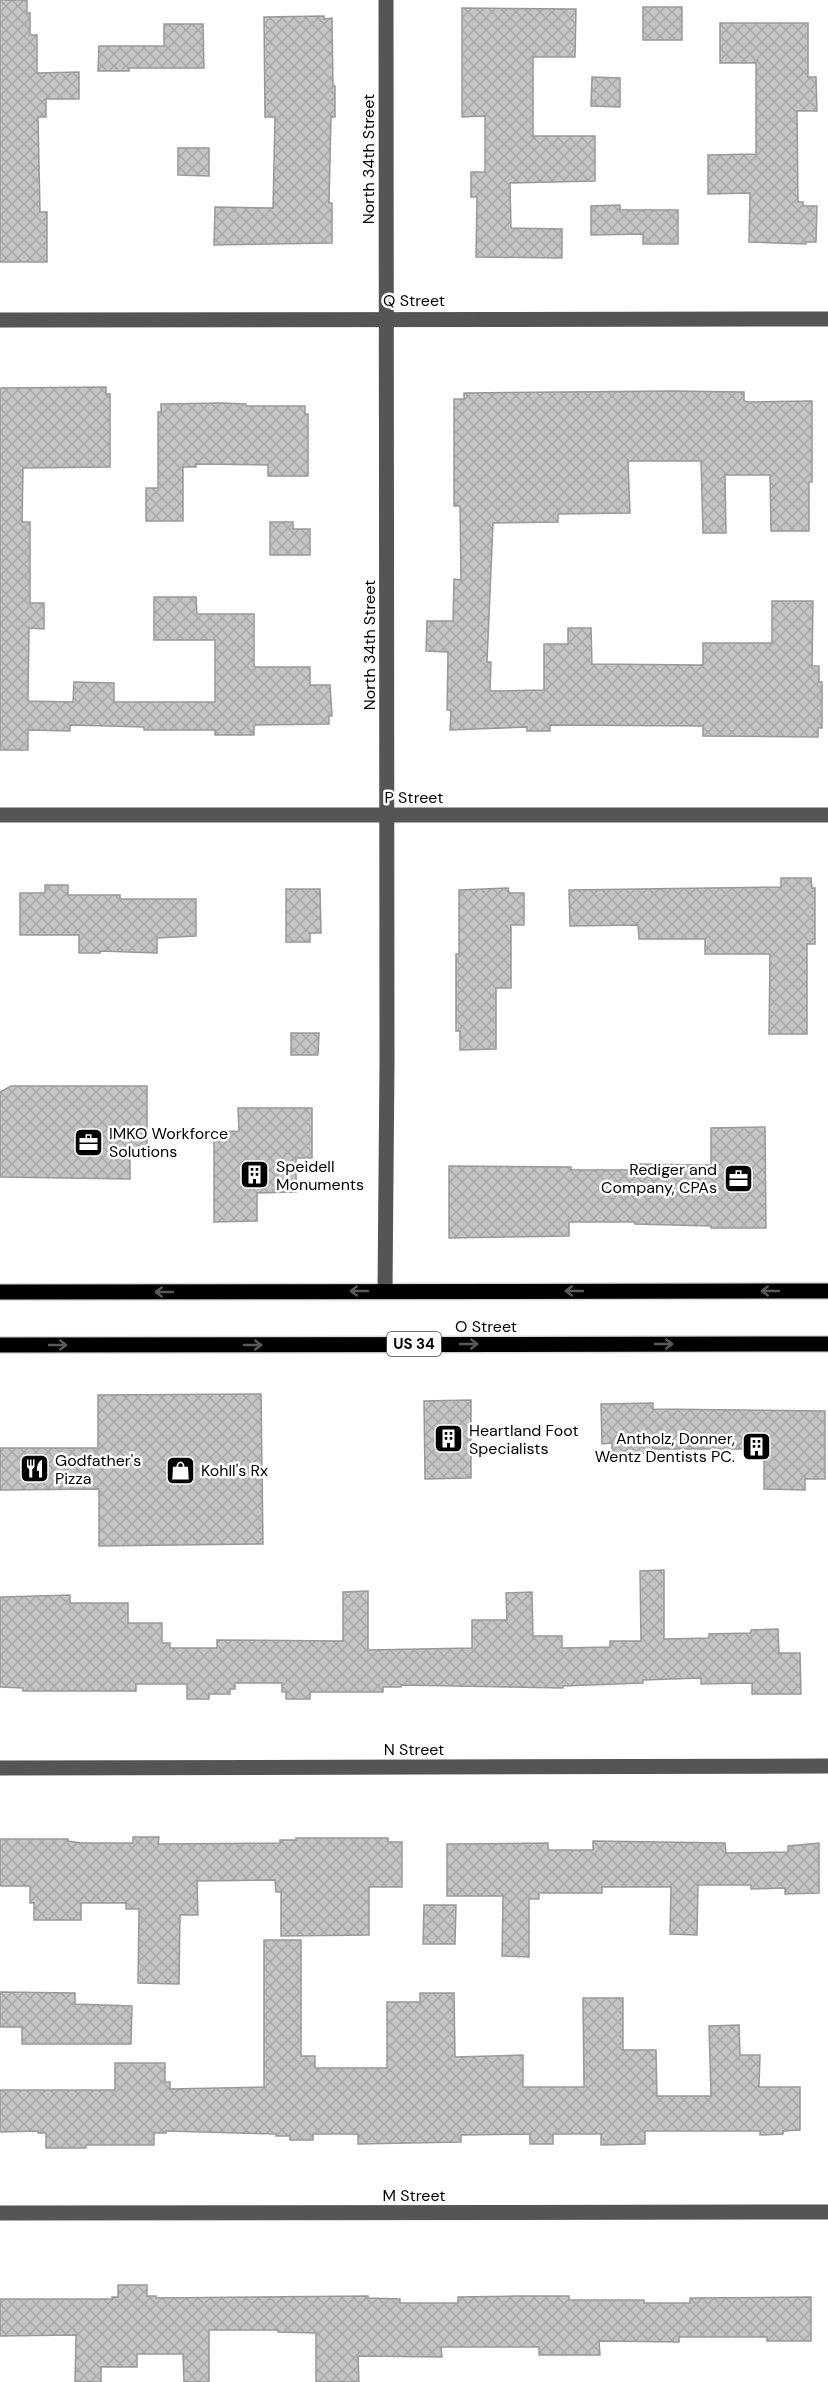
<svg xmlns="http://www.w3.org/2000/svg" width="828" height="2382" font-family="'DM Sans',sans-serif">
<defs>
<pattern id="building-cross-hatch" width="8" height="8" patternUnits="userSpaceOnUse" patternTransform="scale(1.5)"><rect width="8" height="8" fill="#c4c4c4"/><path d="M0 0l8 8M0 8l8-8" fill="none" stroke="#a7a7a7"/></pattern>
</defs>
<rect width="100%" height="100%" fill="#fff"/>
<g fill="url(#building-cross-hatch)" stroke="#999" stroke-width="1.5">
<polygon points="0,0 27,0 27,13 30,13 30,35 37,35 37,73 79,72 79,99 46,99 46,117 38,117 40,212 47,212 47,262 0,262"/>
<rect x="643" y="7" width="39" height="33"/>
<polygon points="462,8 576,9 575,57 533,57 533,136 595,136 595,181 510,183 511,228 562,229 562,258 476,257 477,197 471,197 471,172 485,172 485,116 462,117"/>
<polygon points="324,16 324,19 332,18 333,86 335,86 335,117 331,117 329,203 332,203 332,243 214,245 215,207 273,208 275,117 265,117 264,17"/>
<polygon points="720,23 808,23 808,77 816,77 817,111 797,111 798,202 803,202 803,206 817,206 816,242 806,242 806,244 749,242 750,193 708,194 708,155 756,154 756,63 720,63"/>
<polygon points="164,24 203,24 204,68 129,68 129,71 98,71 99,46 164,46"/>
<polygon points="592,77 620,78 620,107 591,106"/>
<polygon points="178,148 209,148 209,176 178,175"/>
<polygon points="620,205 620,210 678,210 678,244 643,244 643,234 591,235 591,206"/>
<polygon points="106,387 106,394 110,394 110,467 23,468 22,522 30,522 30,603 44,603 44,629 29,628 28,701 73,702 74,682 114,683 114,702 215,702 215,640 154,640 154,597 196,597 197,614 254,614 254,667 310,667 310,685 330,685 332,716 329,716 329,724 254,725 254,735 215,735 215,730 144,730 144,727 70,725 70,731 28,730 28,750 0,750 0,388"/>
<polygon points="673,391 744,392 744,401 748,402 812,401 812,482 809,482 809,531 771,531 770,475 725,475 726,533 703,533 701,461 628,461 630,513 558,514 558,522 493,523 487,662 491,662 490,691 544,690 544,644 568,644 568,628 591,628 592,664 703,665 703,643 772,643 772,601 813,601 812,666 819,666 819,682 822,682 822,728 818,728 818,737 703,736 703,726 550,725 550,731 527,731 527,727 450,730 451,710 447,710 448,652 426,651 427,621 453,621 454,579 461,580 460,506 454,506 454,399 464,399 464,393"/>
<polygon points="222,403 246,404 246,406 305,406 305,414 308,414 308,476 268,476 268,465 196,464 196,467 183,467 183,521 146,521 146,488 158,488 158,412 161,412 161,404"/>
<polygon points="270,522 293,522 293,529 310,529 310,555 270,555"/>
<polygon points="781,878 811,878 812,888 815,888 815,944 807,944 807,1034 769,1034 770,954 705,954 705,939 639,939 638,925 570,926 569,890 781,887"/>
<polygon points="45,885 68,885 68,895 120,895 120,899 196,899 196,936 157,938 157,953 100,951 100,953 79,953 79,935 20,935 20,893 45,893"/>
<polygon points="508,888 509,893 524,893 524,925 511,925 511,988 496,988 496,1049 460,1050 460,1031 456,1031 456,954 459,954 459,890"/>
<polygon points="286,889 320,889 321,933 310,933 310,942 286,942"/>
<polygon points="291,1033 319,1033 318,1055 291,1055"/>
<polygon points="11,1086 147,1086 147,1157 130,1157 130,1179 0,1177 0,1092"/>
<polygon points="238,1108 312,1108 312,1158 296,1158 296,1192 257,1193 257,1221 214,1222 214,1132 239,1131"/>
<polygon points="765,1127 766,1228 711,1228 711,1226 635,1224 635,1222 569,1222 569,1236 449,1238 449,1166 571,1167 571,1170 635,1170 636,1164 711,1165 711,1128"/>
<polygon points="261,1394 263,1544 99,1546 99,1489 0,1490 0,1448 98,1448 98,1395"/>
<polygon points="471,1400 471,1478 425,1479 424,1401"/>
<polygon points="653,1403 653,1409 825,1411 825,1479 805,1479 805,1490 764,1489 764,1449 653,1449 653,1453 612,1454 612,1443 602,1444 601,1404"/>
<polygon points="664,1570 664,1639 709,1638 709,1634 751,1633 751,1630 778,1629 779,1653 800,1653 801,1694 752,1694 752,1683 701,1684 701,1678 643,1680 643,1683 563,1686 563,1688 401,1685 401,1687 383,1687 383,1692 310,1692 310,1699 286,1699 286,1692 282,1692 282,1683 235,1683 235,1689 230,1689 230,1694 209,1694 209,1699 187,1699 187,1684 136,1684 136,1691 23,1691 23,1688 0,1687 0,1597 70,1595 70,1603 128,1603 128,1623 162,1623 162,1643 170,1643 170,1648 217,1648 217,1640 343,1641 343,1592 368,1591 368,1650 472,1648 472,1620 507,1620 506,1593 532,1592 533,1636 562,1636 562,1648 610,1647 610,1641 641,1641 640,1571"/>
<polygon points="133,1837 159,1837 158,1844 280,1843 280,1840 296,1840 296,1838 388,1838 388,1842 402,1842 402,1887 369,1887 369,1935 281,1936 281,1892 276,1892 275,1880 197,1881 198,1915 180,1915 179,1984 138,1983 139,1909 126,1909 126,1903 81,1903 81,1920 34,1920 34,1903 30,1903 30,1886 0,1886 0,1839 68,1839 68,1841 81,1843 133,1843"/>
<polygon points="593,1841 725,1843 726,1853 788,1852 788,1846 819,1843 819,1893 785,1894 785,1888 751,1889 751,1885 698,1885 697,1935 670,1934 671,1887 602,1887 602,1893 539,1893 539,1899 529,1899 529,1957 502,1956 503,1896 447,1896 447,1844 548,1843 548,1850 593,1850"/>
<polygon points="424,1905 456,1905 455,1944 423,1944"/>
<polygon points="264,1940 301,1940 301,2056 315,2056 315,2068 387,2068 387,2002 420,2002 420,1993 454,1993 455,2057 523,2055 523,2087 584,2087 583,1998 623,1998 623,2050 656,2050 657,2096 711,2096 709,2026 739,2025 740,2055 760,2055 759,2087 800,2087 800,2130 783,2131 783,2134 760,2135 760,2131 645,2131 645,2144 601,2145 601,2134 553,2134 553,2144 530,2144 530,2134 461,2135 461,2142 358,2144 358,2134 313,2134 313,2140 290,2140 290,2136 276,2136 276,2134 166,2131 166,2133 154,2133 154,2145 86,2145 86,2148 46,2148 46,2133 38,2133 38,2131 0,2132 0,2090 115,2090 115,2063 165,2063 165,2082 170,2082 170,2089 264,2087"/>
<polygon points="0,1992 75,1993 75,2004 132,2006 131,2044 22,2044 22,2027 0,2027"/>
<polygon points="118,2285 147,2285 147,2296 156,2296 156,2298 368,2296 368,2298 400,2299 400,2303 458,2303 458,2297 518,2296 569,2296 569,2300 644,2300 644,2303 690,2303 690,2298 811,2297 811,2341 767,2341 767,2337 679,2337 679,2342 599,2341 600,2355 539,2355 539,2347 441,2347 442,2357 358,2356 359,2382 316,2382 316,2333 278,2332 278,2330 209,2330 209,2382 184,2382 183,2354 137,2354 137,2367 101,2367 101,2382 75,2382 76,2335 0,2336 0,2299 112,2299 112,2297 118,2297"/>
</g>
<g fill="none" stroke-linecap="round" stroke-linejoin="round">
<defs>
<g id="major">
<polyline points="0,1292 828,1291"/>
<polyline points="0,1345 828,1344"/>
</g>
</defs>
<use href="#major" stroke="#dbdbdb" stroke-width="18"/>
<g stroke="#555" stroke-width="15">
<polyline points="0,320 828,319"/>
<polyline points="0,815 828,815"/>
<polyline points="385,1291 387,1062 386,0"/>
<polyline points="0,1768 828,1766"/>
<polyline points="0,2213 828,2212"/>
</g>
<use href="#major" stroke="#000" stroke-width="15"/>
</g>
<defs><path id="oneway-shaft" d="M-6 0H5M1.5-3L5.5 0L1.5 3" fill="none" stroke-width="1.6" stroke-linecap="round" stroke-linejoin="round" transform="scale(1.5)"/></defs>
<g stroke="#595959">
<use href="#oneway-shaft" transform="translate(359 1291) rotate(180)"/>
<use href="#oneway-shaft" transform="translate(574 1291) rotate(180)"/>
<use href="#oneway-shaft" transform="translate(770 1291) rotate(180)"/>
<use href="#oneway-shaft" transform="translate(164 1292) rotate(180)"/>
<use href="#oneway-shaft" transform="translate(469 1344)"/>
<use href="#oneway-shaft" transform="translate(664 1344)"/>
<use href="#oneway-shaft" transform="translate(58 1345)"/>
<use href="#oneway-shaft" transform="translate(253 1345)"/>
</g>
<defs>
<symbol id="office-square" viewBox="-11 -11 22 22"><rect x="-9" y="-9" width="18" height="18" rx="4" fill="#000" stroke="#fff"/><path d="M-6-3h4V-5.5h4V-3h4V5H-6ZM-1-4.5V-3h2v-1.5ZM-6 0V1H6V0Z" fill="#fff"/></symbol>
<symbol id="building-square" viewBox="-11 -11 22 22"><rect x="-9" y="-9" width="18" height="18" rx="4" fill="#000" stroke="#fff"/><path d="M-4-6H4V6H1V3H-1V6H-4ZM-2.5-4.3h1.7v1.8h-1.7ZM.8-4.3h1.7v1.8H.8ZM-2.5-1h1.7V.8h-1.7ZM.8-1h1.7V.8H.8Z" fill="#fff"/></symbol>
<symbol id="restaurant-square" viewBox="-11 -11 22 22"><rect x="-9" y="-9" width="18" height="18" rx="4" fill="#000" stroke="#fff"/><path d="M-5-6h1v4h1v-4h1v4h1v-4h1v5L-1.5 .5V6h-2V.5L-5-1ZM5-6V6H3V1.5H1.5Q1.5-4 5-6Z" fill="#fff"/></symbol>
<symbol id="shop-square" viewBox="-11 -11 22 22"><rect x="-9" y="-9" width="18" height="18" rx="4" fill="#000" stroke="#fff"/><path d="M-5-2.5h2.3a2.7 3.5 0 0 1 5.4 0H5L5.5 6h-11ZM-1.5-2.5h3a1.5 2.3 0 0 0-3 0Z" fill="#fff"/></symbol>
</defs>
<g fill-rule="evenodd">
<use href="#office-square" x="72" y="1126" width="33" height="33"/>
<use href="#building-square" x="238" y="1158" width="33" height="33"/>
<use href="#office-square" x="722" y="1162" width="33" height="33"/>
<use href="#building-square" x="432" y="1422" width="33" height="33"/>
<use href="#building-square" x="740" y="1430" width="33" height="33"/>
<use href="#restaurant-square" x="18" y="1452" width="33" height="33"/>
<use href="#shop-square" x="164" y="1454" width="33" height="33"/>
</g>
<g text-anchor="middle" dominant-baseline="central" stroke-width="5" stroke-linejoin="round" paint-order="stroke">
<rect fill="#fff" stroke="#4c4c4c" stroke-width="1.5" x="387" y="1332" width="54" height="24" rx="4.5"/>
<g font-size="15" font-weight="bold" fill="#000">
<text x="414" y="1344">US 34</text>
</g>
<g font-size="16" fill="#000" stroke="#fff">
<text transform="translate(368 159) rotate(-90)">North 34th Street</text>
<text x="414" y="300">Q Street</text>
<text transform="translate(369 645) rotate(-90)">North 34th Street</text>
<text x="414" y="797">P Street</text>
<text x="486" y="1326">O Street</text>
<text x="414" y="1749">N Street</text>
<text x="414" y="2195">M Street</text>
</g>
<g font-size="16" fill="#000" stroke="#fff" text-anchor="start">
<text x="109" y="1133">IMKO Workforce<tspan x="109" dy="18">Solutions</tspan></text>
<text x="276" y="1166">Speidell<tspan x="276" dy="18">Monuments</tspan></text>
<text x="717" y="1169" text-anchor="end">Rediger and<tspan x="717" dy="18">Company, CPAs</tspan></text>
<text x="469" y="1430">Heartland Foot<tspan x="469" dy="18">Specialists</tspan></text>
<text x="735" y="1438" text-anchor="end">Antholz, Donner,<tspan x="735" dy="18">Wentz Dentists PC.</tspan></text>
<text x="55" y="1460">Godfather's<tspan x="55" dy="18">Pizza</tspan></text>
<text x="201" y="1470">Kohll's Rx</text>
</g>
</g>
</svg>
